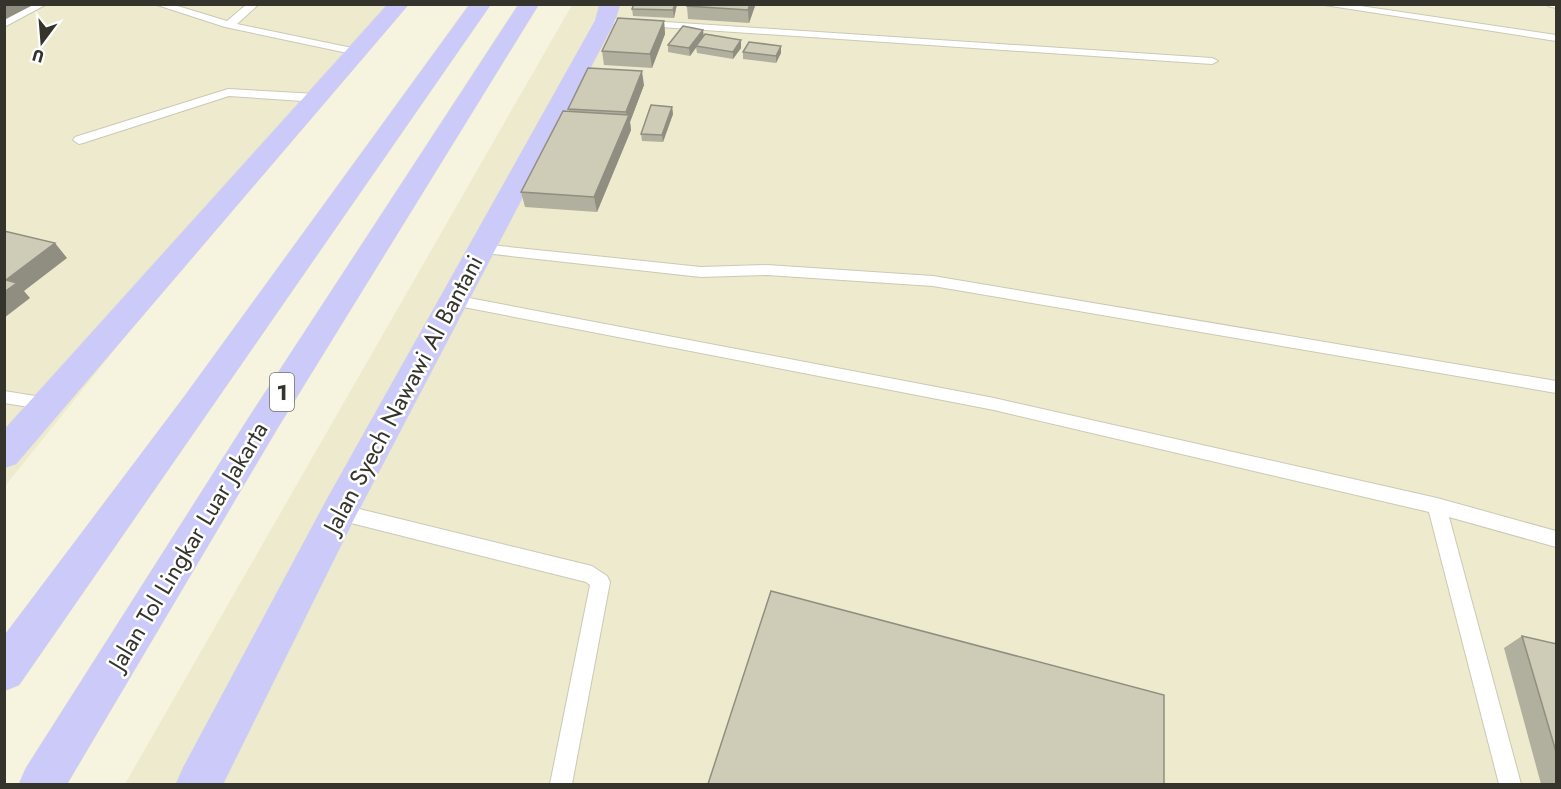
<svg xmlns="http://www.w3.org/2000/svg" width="1561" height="789" font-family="Jost,sans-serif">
<rect width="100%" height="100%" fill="#f6f3de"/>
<g fill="#edeacd">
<polygon points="5,5 392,5 5,486"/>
<polygon points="572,5 1556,5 1556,784 125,784"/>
</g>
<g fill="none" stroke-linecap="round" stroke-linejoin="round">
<defs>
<g id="lane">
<polygon points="33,4 47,4 4,27 4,20"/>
<polygon points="154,4 171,4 227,21 247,4 259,4 237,24 357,49 362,52 357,55 225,27"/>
<polygon points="1318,4 1347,4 1556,35 1556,41"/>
<polygon points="1547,4 1556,4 1556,8 1548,6"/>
<polygon points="605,18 1212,58 1218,61 1212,64 601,23 601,19"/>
<polygon points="228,89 317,94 323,98 317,102 229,96 83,143 79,144 73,140 75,137"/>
<polygon points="480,244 701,267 767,265 933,276 1556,381 1556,393 933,286 767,275 701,277 475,252 473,249 475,246"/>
<polygon points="453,295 994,398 1437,498 1556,531 1556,547 1449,517 1521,784 1499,784 1429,512 994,410 448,304 446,300"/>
<polygon points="4,391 48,398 54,399 56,404 54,409 48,410 4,403"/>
<polygon points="339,504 592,566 607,576 610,582 572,784 550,784 590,585 586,582 339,520 332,518 330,512 332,506"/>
</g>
<g id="highway">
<polygon points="388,4 409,4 16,464 4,468 4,430"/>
<polygon points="470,4 491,4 19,685 4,691 4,636 184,397"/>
<polygon points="519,4 539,4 277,429 67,784 19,784 26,768 253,411"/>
<polygon points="600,4 620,4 615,21 352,523 223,784 176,784 183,768 326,501 595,21"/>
</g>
</defs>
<use href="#lane" stroke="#cbc9b4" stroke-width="2"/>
<use href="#highway" stroke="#dbdad9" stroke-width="1"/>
<use href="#lane" fill="#fff" fill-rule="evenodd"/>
<use href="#highway" fill="#cbcaf9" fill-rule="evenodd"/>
</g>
<g fill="#b1af9d">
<polygon points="634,4 677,4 674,18 633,16 632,9"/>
<polygon points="687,6 755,6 749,23 688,19"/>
<polygon points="664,21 665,34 652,68 604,65 602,51"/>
<polygon points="704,35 741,48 733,59 697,53 696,47 690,56 668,52 668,45"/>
<polygon points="743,52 781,53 776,63 743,59"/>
<polygon points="644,85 630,122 631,130 597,212 525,207 521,192 569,111 568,109"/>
<polygon points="672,107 673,114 663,142 642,141 641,134"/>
<polygon points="1522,636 1557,644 1557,784 1541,784 1504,648"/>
</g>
<g fill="#908e80">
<polygon points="4,4 35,4 4,20"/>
<polygon points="675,4 677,4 674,18 673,10"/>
<polygon points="750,4 755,4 755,6 749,23 748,10"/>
<polygon points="664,21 665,34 652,68 650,54"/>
<polygon points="703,30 704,37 690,56 689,48"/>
<polygon points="741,40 741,48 733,59 733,52"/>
<polygon points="781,46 781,53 776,63 776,56"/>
<polygon points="642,71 644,85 630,122 631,130 597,212 594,197 627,120 626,112"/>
<polygon points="672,107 673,114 663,142 662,135"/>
<polygon points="55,243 67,258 24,291 30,298 4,318 4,292 6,280"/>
</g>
<g fill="#cecbb7" stroke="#908e80" stroke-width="1.5">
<polygon points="634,4 675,4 673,10 632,9"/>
<polygon points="688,4 750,4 748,10 687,6"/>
<polygon points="618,18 664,21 650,54 602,51"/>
<polygon points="683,26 703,30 689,48 668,45"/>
<polygon points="705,34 741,40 733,52 696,46"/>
<polygon points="749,42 781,46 776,56 743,52"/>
<polygon points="588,68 642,71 626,112 568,109"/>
<polygon points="651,105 672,107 662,135 641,134"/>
<polygon points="563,111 629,115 594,197 521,192"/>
<polygon points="4,231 55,243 6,280 17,283 4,292"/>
<polygon points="771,591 1164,695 1164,784 708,784"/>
<polygon points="1522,636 1557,644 1557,755"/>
</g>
<g text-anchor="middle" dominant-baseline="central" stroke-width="5" stroke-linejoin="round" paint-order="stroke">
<rect fill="#fff" stroke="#72716b" stroke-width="1.5" x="270" y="373" width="24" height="38" rx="4.5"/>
<g font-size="22" font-weight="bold" fill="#35342c">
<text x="282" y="392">1</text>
</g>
<g font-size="24" fill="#35342c" stroke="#fff">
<text transform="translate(403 394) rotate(-62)">Jalan Syech Nawawi Al Bantani</text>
<text transform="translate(188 546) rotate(-59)">Jalan Tol Lingkar Luar Jakarta</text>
</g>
</g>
<rect width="1561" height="789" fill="none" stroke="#35342c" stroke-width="12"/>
<g transform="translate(42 42) rotate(196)" stroke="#ffffff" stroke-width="4.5" paint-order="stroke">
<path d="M0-4.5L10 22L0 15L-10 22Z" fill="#35342c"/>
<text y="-9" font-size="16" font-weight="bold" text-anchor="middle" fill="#35342c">U</text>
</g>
</svg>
